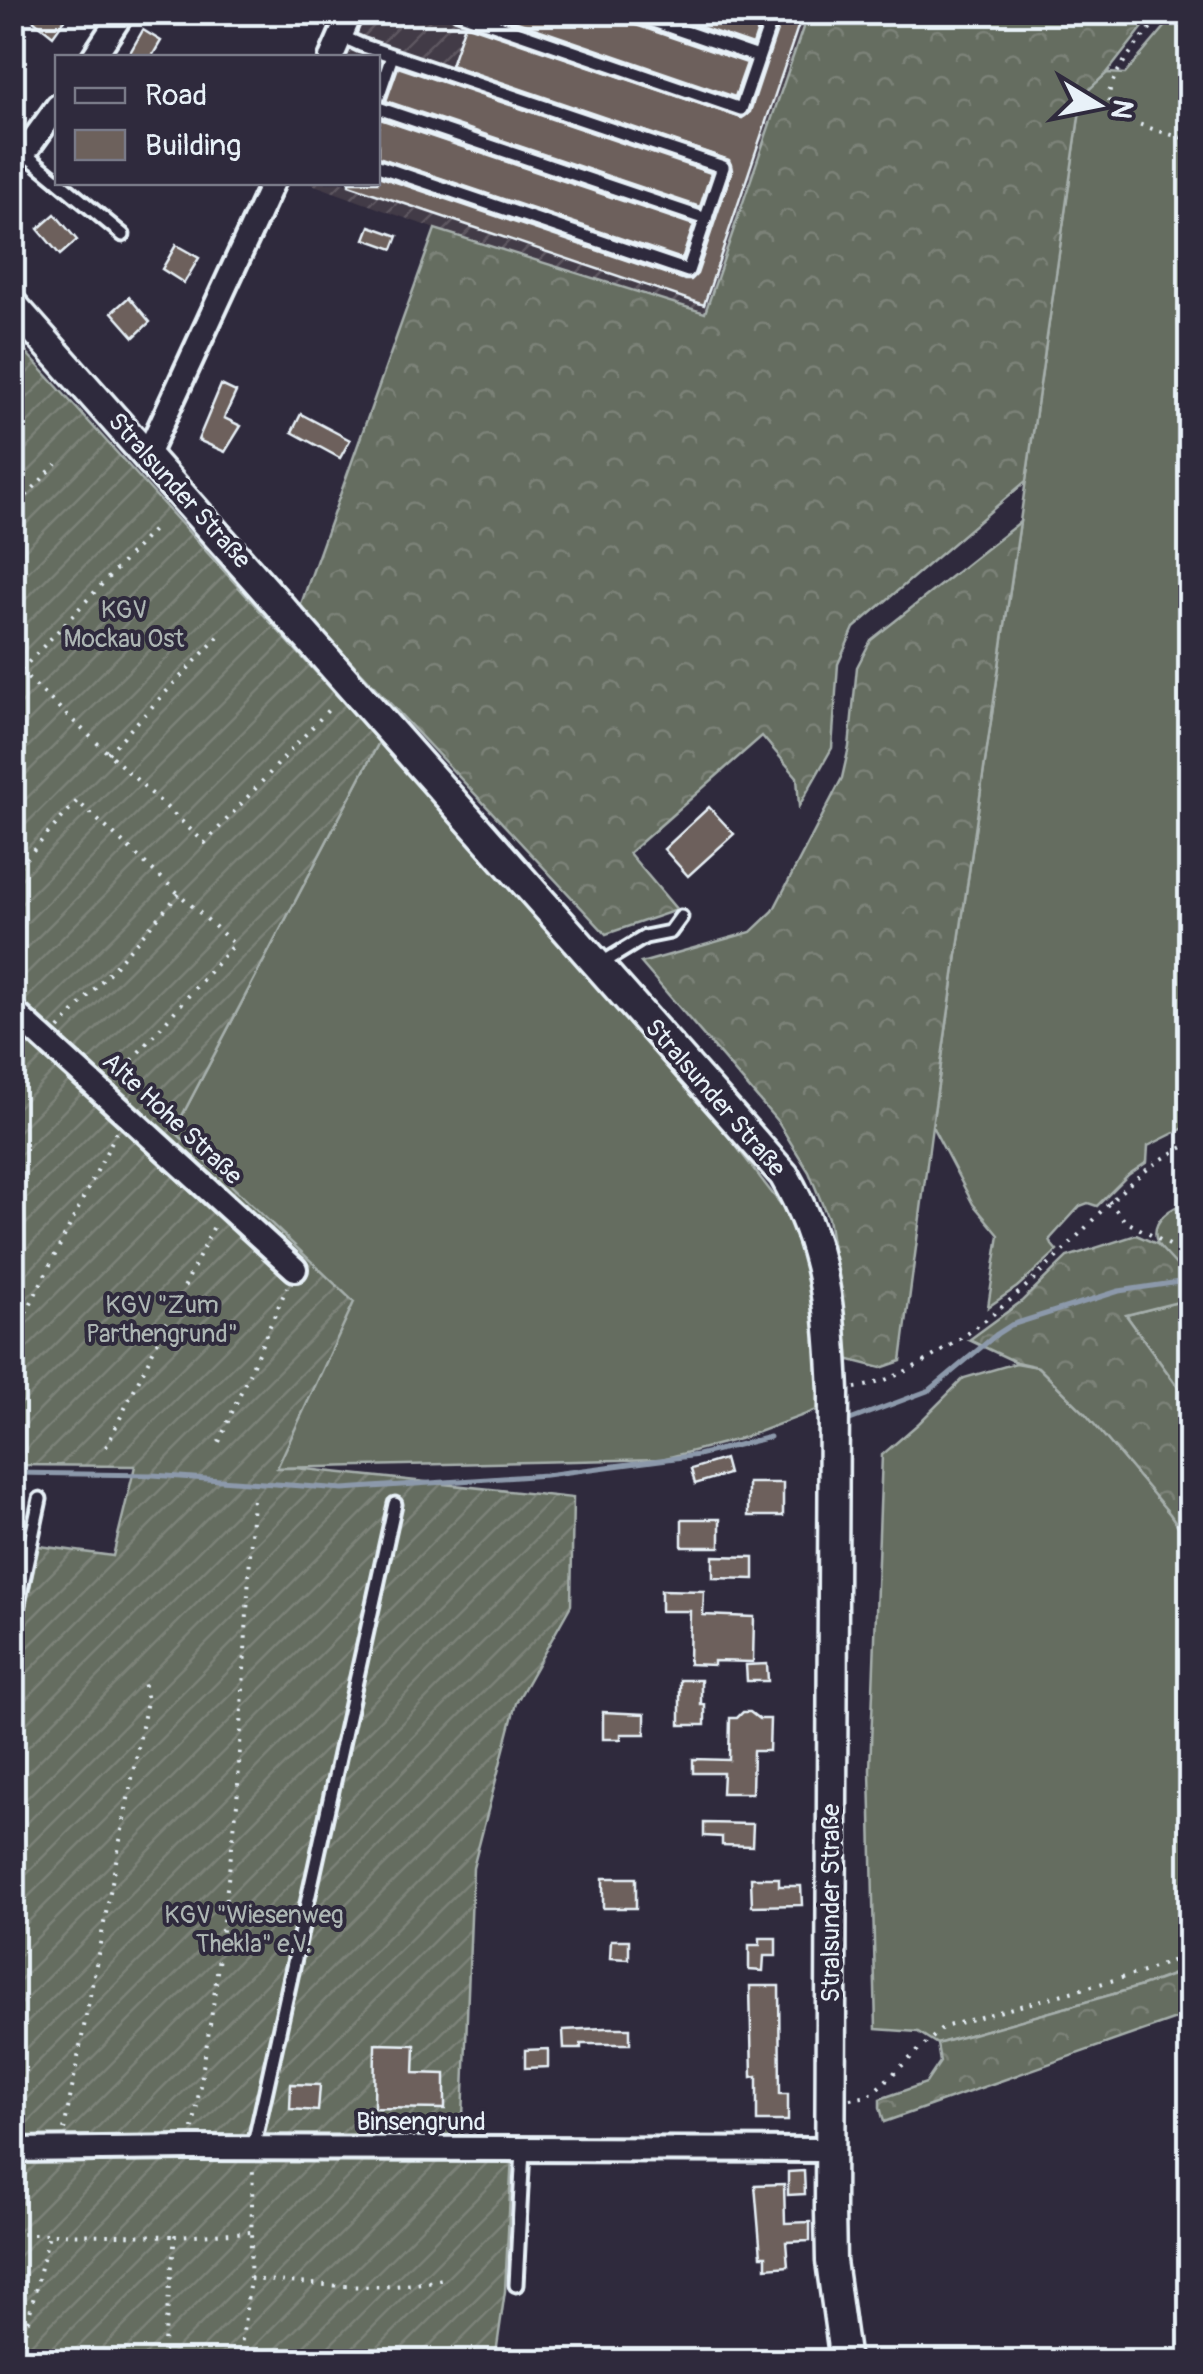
<svg xmlns="http://www.w3.org/2000/svg" width="1203" height="2374" font-family="Pangolin,sans-serif">
<defs>
<pattern id="industrial-furrows" width="10" height="10" patternUnits="userSpaceOnUse" patternTransform="scale(2.5)"><rect width="10" height="10" fill="#423a46"/><path d="M-1 1l2-2M0 10L10 0M9 11l2-2" fill="none" stroke="#5d5761"/></pattern>
<pattern id="forest-crowns" width="20" height="18" patternUnits="userSpaceOnUse" patternTransform="scale(2.5)"><rect width="20" height="18" fill="#656d60"/><path d="M2 6a3 3 0 1 1 6 0M12 15a3 3 0 1 1 6 0" fill="none" stroke="#7b8278"/></pattern>
<pattern id="garden-furrows" width="10" height="10" patternUnits="userSpaceOnUse" patternTransform="scale(2.5)"><rect width="10" height="10" fill="#656d60"/><path d="M-1 1l2-2M0 10L10 0M9 11l2-2" fill="none" stroke="#7b8278"/></pattern>
</defs>
<rect width="100%" height="100%" fill="#2f2a3d"/>
<filter id="ink" filterUnits="userSpaceOnUse"><feTurbulence type="fractalNoise" baseFrequency=".01" numOctaves="2"/><feDisplacementMap in="SourceGraphic" scale="20" xChannelSelector="R" yChannelSelector="G"/><feConvolveMatrix kernelMatrix="1 2 1 2 8 2 1 2 1" color-interpolation-filters="sRGB"/></filter>
<g filter="url(#ink)">
<polygon fill="url(#industrial-furrows)" points="357,13 808,13 705,313 435,229 309,183 378,182 378,58 340,57"/>
<g fill="#656d60" stroke="#a6afac" stroke-width="2.5">
<polygon points="1177,13 1190,13 1190,1125 1148,1146 1147,1162 1128,1175 1097,1206 1088,1203 1080,1206 1050,1239 1052,1245 1057,1251 1017,1287 988,1307 999,1235 973,1204 932,1126 1082,95 1107,73 1125,74"/>
<polygon points="379,742 719,1124 789,1215 803,1250 812,1288 820,1352 820,1409 739,1439 662,1459 276,1468 174,1131"/>
<path d="M1190 1202V1280C1182 1270 1160 1253 1157 1242 1149 1220 1173 1206 1190 1202Z"/>
<polygon points="1190,1299 1190,1404 1126,1315"/>
<polygon points="1016,1363 1038,1367 1084,1412 1170,1514 1190,1543 1190,1968 1142,1986 937,2044 918,2032 876,2029 870,1770 882,1455 919,1423 964,1378"/>
</g>
<g fill="url(#forest-crowns)" stroke="#a6afac" stroke-width="2.5">
<polygon points="808,13 1154,13 1107,73 1082,96 1026,481 854,628 838,664 832,748 799,806 797,777 762,736 629,853 677,910 606,934 300,607 435,229 705,313"/>
<polygon points="1020,522 932,1126 901,1361 881,1368 846,1359 845,1324 828,1218 809,1172 778,1122 641,963 751,932 773,911 842,778 849,747 857,667 871,640"/>
<polygon points="1136,1235 1157,1244 1190,1280 1190,1299 1126,1315 1190,1404 1190,1543 1170,1514 1084,1412 1038,1367 1016,1362 969,1340 1022,1301 1067,1257"/>
<polygon points="1190,1969 1190,2014 884,2122 880,2107 880,2099 926,2083 940,2062 937,2044 1142,1986"/>
</g>
<polygon fill="url(#garden-furrows)" stroke="#a6afac" stroke-width="2.5" points="13,338 379,742 174,1131 354,1302 277,1468 296,1468 573,1498 571,1605 516,1703 473,1868 462,2142 512,2156 505,2291 495,2361 13,2361 13,1665 39,1546 113,1556 135,1466 13,1465"/>
<g fill="none" stroke-linecap="round" stroke-linejoin="round">
<g stroke="#8c99ab" stroke-width="5">
<polyline points="850,1420 930,1390 997,1334 1011,1325 1119,1291 1186,1281"/>
<polyline points="12,1473 153,1475 343,1489 546,1475 698,1455 770,1437"/>
</g>
</g>
<g fill="#6d615c" stroke="#e8f1f8" stroke-width="2.5">
<polygon points="23,12 70,12 53,36"/>
<polygon points="488,12 618,12 624,21 747,63 735,97"/>
<polygon points="657,12 764,12 753,45"/>
<polygon points="783,12 803,12 704,305 349,185 349,182 378,182 378,176 685,280 691,280 697,274 732,170 729,160 451,65 465,24 742,118 750,112"/>
<polygon points="143,30 161,41 151,58 127,58"/>
<polygon points="398,67 711,173 700,207 386,101"/>
<polygon points="380,119 694,225 682,259 378,157 378,128"/>
<polygon points="55,214 77,240 60,255 38,229"/>
<polygon points="370,226 398,236 393,249 365,239"/>
<polygon points="176,245 199,258 184,283 162,269"/>
<polygon points="129,297 150,322 134,337 112,312"/>
<polygon points="221,385 236,392 224,418 241,426 225,452 198,440"/>
<polygon points="301,414 350,440 340,458 292,432"/>
<polygon points="709,807 734,834 688,876 664,849"/>
<polygon points="724,1459 728,1474 695,1484 691,1469"/>
<rect x="748" y="1483" width="35" height="33"/>
<rect x="682" y="1519" width="38" height="28"/>
<polygon points="713,1556 754,1557 754,1579 713,1578"/>
<polygon points="661,1590 704,1591 703,1615 754,1617 753,1662 714,1661 714,1665 689,1664 690,1611 661,1611"/>
<polygon points="767,1664 768,1681 747,1681 746,1665"/>
<polygon points="680,1680 701,1680 701,1705 705,1705 705,1725 680,1725"/>
<polygon points="603,1712 645,1714 645,1734 621,1734 621,1739 603,1739"/>
<polygon points="743,1712 750,1712 759,1719 770,1719 769,1751 753,1751 752,1793 722,1793 723,1773 693,1773 693,1759 729,1760 730,1718 737,1718"/>
<polygon points="704,1823 753,1824 752,1846 722,1845 722,1837 704,1836"/>
<rect x="603" y="1878" width="33" height="30"/>
<polygon points="751,1878 779,1878 779,1886 801,1886 802,1905 752,1906"/>
<polygon points="760,1938 776,1938 776,1956 764,1956 763,1971 749,1970 749,1945 760,1945"/>
<polygon points="611,1940 629,1940 629,1959 610,1958"/>
<polygon points="750,1986 779,1986 780,2094 788,2094 788,2121 757,2121 757,2076 752,2077"/>
<polygon points="605,2028 630,2028 630,2044 581,2044 581,2049 564,2049 563,2030"/>
<polygon points="375,2044 415,2045 414,2073 445,2074 445,2109 374,2108"/>
<polygon points="548,2049 548,2067 525,2068 525,2050"/>
<polygon points="291,2084 320,2085 318,2111 290,2109"/>
<polygon points="804,2171 805,2194 788,2195 788,2172"/>
<polygon points="784,2184 785,2223 810,2222 810,2241 786,2242 788,2266 766,2268 766,2256 761,2256 755,2185"/>
</g>
<g fill="none" stroke-linecap="round" stroke-linejoin="round">
<defs>
<g id="service">
<polyline points="458,12 741,109 774,12"/>
<polyline points="627,12 758,57"/>
<polyline points="341,36 361,45 723,167 688,271 378,166"/>
<polyline points="378,97 392,56"/>
<polyline points="378,108 706,219"/>
<polyline points="24,153 58,181"/>
<polyline points="59,182 123,235"/>
<polyline points="599,965 645,937 670,932 681,917"/>
<polyline points="12,1632 40,1499"/>
<polyline points="253,2149 395,1504"/>
<polyline points="516,2285 523,2149"/>
</g>
<g id="minor">
<polyline points="93,58 123,12"/>
<polyline points="331,58 351,12"/>
<polyline points="12,159 24,153 58,106"/>
<polyline points="147,455 273,182"/>
<polyline points="12,1010 295,1269"/>
<polyline points="12,2150 190,2148 830,2150"/>
</g>
<path id="tertiary" d="M12 304 784 1175C826 1248 830 1309 834 1391L830 2211 831 2261 845 2362"/>
</defs>
<use href="#service" stroke="#e8f1f8" stroke-width="19"/>
<use href="#minor" stroke="#e8f1f8" stroke-width="30"/>
<use href="#tertiary" stroke="#e8f1f8" stroke-width="35"/>
<g stroke="#e8f1f8" stroke-width="4" stroke-dasharray="2.5 8" stroke-linecap="butt">
<path d="M1164 12C1150 30 1098 83 1111 106 1121 123 1171 134 1190 140"/>
<polyline points="12,511 56,464"/>
<polyline points="12,664 205,843 330,708"/>
<polyline points="21,670 158,525"/>
<polyline points="108,753 221,634"/>
<polyline points="12,874 77,801 234,944 116,1078"/>
<polyline points="59,1029 179,894"/>
<polyline points="1109,1201 1125,1221 1190,1256"/>
<polyline points="12,1341 117,1131"/>
<path d="M855 1388C922 1378 1010 1304 1057 1257 1102 1213 1131 1171 1190 1144"/>
<polyline points="219,1442 287,1287"/>
<polyline points="106,1447 216,1222"/>
<polyline points="850,2099 869,2096 944,2027 1143,1972 1190,1954"/>
<polyline points="193,2129 213,2006 237,1804 253,1498"/>
<polyline points="64,2130 147,1701 143,1681"/>
<polyline points="12,2234 49,2234"/>
<path d="M250 2279C313 2283 380 2294 442 2279"/>
<polyline points="240,2357 261,2362"/>
<polyline points="18,2362 49,2234 175,2236"/>
<polyline points="162,2362 175,2236 252,2232"/>
<polyline points="239,2362 250,2279 253,2167"/>
</g>
<use href="#service" stroke="#2f2a3d" stroke-width="11"/>
<use href="#minor" stroke="#2f2a3d" stroke-width="22"/>
<use href="#tertiary" stroke="#2f2a3d" stroke-width="28"/>
</g>
</g>
<g text-anchor="middle" dominant-baseline="central" stroke-width="8" stroke-linejoin="round" paint-order="stroke">
<g font-size="25" fill="#e8f1f8" stroke="#2f2a3d">
<text transform="translate(179 491) rotate(48)">Stralsunder Straße</text>
<text transform="translate(715 1098) rotate(49)">Stralsunder Straße</text>
<text transform="translate(172 1119) rotate(43)">Alte Hohe Straße</text>
<text transform="translate(831 1903) rotate(-90)">Stralsunder Straße</text>
<text x="421" y="2122">Binsengrund</text>
</g>
<g font-size="25" fill="#adb6b4" stroke="#2f2a3d">
<text x="124" y="610">KGV<tspan x="124" dy="29">Mockau Ost</tspan></text>
<text x="162" y="1305">KGV "Zum<tspan x="162" dy="29">Parthengrund"</tspan></text>
<text x="254" y="1915">KGV "Wiesenweg<tspan x="254" dy="29">Thekla" e.V.</tspan></text>
</g>
</g>
<rect width="1203" height="2374" fill="none" stroke="#2f2a3d" stroke-width="50"/>
<rect x="25" y="25" width="1153" height="2324" fill="none" stroke="#e8f1f8" stroke-width="4" filter="url(#ink)"/>
<rect x="55" y="55" width="325" height="130" fill="#2f2a3d" stroke="#797a88" stroke-width="2.5"/>
<rect x="75" y="88" width="50" height="15" fill="#2f2a3d" stroke="#797a88" stroke-width="2.5"/>
<text x="145" y="105" font-size="30" fill="#e8f1f8">Road</text>
<rect x="75" y="130" width="50" height="30" fill="#6d615c" stroke="#797a88" stroke-width="2.5"/>
<text x="145" y="155" font-size="30" fill="#e8f1f8">Building</text>
<g transform="translate(1098 105) rotate(100)" stroke="#2f2a3d" stroke-width="8" paint-order="stroke">
<path d="M0-8L18 38L0 25L-18 38Z" fill="#e8f1f8"/>
<text y="-15" font-size="28" font-weight="bold" text-anchor="middle" fill="#e8f1f8">N</text>
</g>
</svg>
